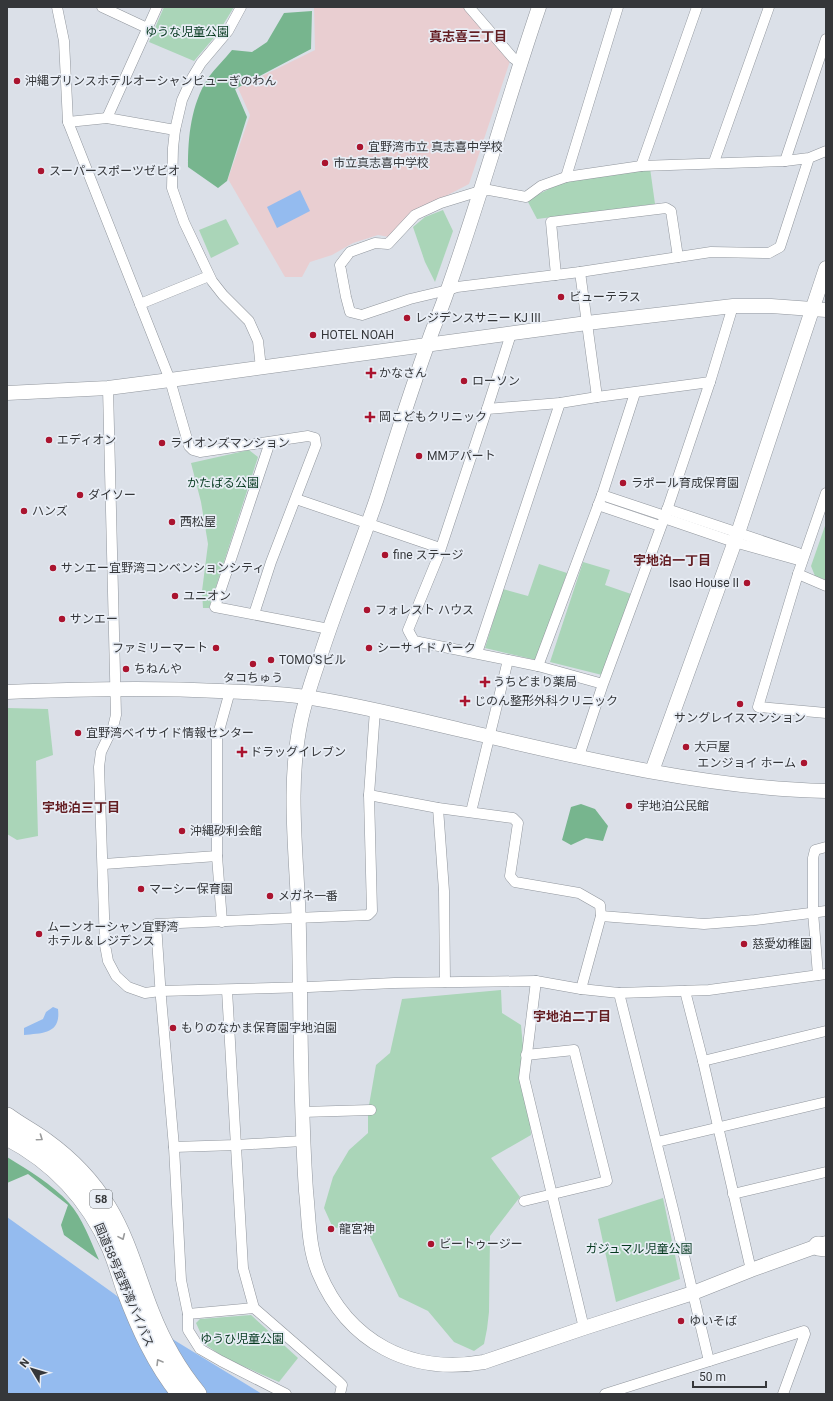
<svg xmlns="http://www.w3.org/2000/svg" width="833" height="1401" font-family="Roboto,'Noto Sans JP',sans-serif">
<rect width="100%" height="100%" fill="#dbe0e8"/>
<polygon fill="#e9ced1" points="314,7 463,7 510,61 469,184 415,212 389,237 378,235 353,243 332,255 310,262 302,277 285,277 228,179 250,115 238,88 315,50"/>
<g fill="#aad5b8">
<polygon points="164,7 234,7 218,33 194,61 149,42"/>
<polygon points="650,168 655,204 537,219 527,200 555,186 571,181"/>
<polygon points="443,210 453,231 435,282 425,262 413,227 425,217"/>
<polygon points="226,219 239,244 211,258 199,230"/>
<polygon points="249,450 258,457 209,608 203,608 202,591 208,544 201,502 191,463"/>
<polygon points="826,523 826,580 815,576 811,566"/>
<polygon points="583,562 610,570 605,585 631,594 602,675 550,662"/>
<polygon points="539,564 567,573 536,660 485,648 503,589 528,596"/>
<polygon points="7,708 48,709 53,755 36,761 38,836 17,840 7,834"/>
<polygon points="501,990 502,1013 521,1025 531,1135 491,1158 520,1197 490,1236 489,1312 487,1329 484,1344 474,1351 454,1342 428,1311 399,1297 365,1226 333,1228 324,1208 333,1177 349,1150 368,1133 368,1111 376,1065 390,1053 402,999"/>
<polygon points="663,1198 680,1279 616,1302 598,1219"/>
<polygon points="251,1315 298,1358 279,1382 225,1358 206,1345 196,1323 200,1319"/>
</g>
<g fill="#77b58e">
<path d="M312 11 311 49 235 89 247 117 227 181 218 188 188 167C188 136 191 105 208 78 215 68 225 59 232 50L252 52 267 42 284 13Z"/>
<polygon points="581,804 595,809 608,826 603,841 586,838 571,845 562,840 571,807"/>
<path d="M7 1157C28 1170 52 1184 69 1203 82 1217 91 1242 99 1260L64 1235 61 1225 68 1205 28 1174 7 1183Z"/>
</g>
<g fill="#94bbef">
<polygon points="300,190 310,211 277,228 267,207"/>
<path d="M53 1007 58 1009C61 1034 43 1033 24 1035V1028L43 1019 46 1012Z"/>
<polygon points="7,1217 113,1293 174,1340 262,1394 7,1394"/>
</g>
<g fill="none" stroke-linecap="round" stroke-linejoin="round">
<defs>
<g id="street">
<polyline points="57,7 64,41 68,122 170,380 189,446 193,450 200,452 308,436 315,438 316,445 271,562 254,614"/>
<polyline points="102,7 147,28"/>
<polyline points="241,7 228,31 201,63 192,78 182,100 175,130 173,148 172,188 184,222 212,281 223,295 249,321 258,341 261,368"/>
<polyline points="469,7 513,58 520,63"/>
<polyline points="107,118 157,7"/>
<polyline points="68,122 107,118 175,130"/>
<polyline points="809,158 780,247 769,253 711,252 580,272 457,287 448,290 410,299 362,315 350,312 346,297 340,265 350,252 375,243 388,244 415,215 441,203 480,191 489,190 526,197 541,186 566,177 641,166 785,161 809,158 826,151"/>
<polyline points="785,161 826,39"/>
<polyline points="714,162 769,7"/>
<polyline points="641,166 697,7"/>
<polyline points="566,177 618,7"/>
<polyline points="580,272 597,397"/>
<polyline points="556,275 551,222 666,208 671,211 678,257"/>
<polyline points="140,304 209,276"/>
<polyline points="710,382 733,306"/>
<polyline points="108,388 116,715 113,727 101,752 99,767 105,945 108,961 116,976 128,987 145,993 160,991 309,987 394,983 536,981 581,989 619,993 709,990 826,974"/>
<polyline points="487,409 511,334"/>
<polyline points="270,442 215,607 329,629"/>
<polyline points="826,493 798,574 758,707 826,713"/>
<polyline points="602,495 665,516"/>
<polyline points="296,499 440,548"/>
<polyline points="598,505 660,526"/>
<polyline points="667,509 798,553"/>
<polyline points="664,518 734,542 802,561"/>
<polyline points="798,574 826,586"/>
<polyline points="477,653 560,403"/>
<polyline points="538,666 602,495 635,393"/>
<polyline points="579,756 603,684 665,516 710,382 597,397 560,403 487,409 438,557 408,630 414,641 538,666 603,684"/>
<polyline points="369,795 375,710"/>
<polyline points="438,808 444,891 445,982"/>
<polyline points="471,812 508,660"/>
<polyline points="104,864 217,856"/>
<polyline points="601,916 704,924 755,920 826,911"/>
<polyline points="222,922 217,856 217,738 230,691"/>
<polyline points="818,975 813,912 813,858 815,850 826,847"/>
<polyline points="536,981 524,1078 584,1328"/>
<polyline points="227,990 243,1268 254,1308 338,1381 342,1385 340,1394"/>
<polyline points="685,991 703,1061 751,1270"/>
<polyline points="619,993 673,1209 709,1361"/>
<polyline points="703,1061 826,1031"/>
<polyline points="302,1112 371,1110"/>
<polyline points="657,1142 826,1102"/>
<polyline points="174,1147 236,1145 302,1141"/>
<polyline points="733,1194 826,1172"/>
<polyline points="524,1201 607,1181 574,1050 526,1055"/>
<polyline points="188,1314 254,1308"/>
<polyline points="286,1394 221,1361 200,1349 188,1330 188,1314 181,1280 174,1147 161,998 156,924 368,915 372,911 369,795 438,808 513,818 518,823 510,876 515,882 579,893 600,905 601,916 581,989"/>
<polyline points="605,1394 804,1331 805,1334 783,1394"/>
</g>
<g id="secondary">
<path d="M539 7C507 101 481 196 448 289 442 308 433 327 427 346 409 396 393 447 377 498 360 548 340 597 323 648 315 672 306 696 301 720 286 790 298 862 299 933 301 1019 300 1105 306 1191 309 1218 308 1247 319 1273 348 1342 410 1375 484 1362L584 1328 693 1293 751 1270 826 1243"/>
<polyline points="7,393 108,388 170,380 587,323 733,306 771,306 826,310"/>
<path d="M7 692C78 689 148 687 219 691 248 692 278 693 306 697 359 705 410 718 461 730 581 758 702 788 826 791"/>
<polyline points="652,771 738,533 826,268"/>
</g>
<g id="highway">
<path d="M7 1117C19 1126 33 1133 45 1142 70 1160 92 1183 107 1208 127 1241 136 1278 150 1313 161 1341 178 1371 197 1394"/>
<path d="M7 1136C55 1161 89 1197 111 1247 117 1261 121 1275 126 1290 140 1327 156 1363 181 1394"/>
<polyline points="818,1246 826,1247"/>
</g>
</defs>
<use href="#street" stroke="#91969d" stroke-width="11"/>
<use href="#secondary" stroke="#91969d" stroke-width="15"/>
<use href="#highway" stroke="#91969d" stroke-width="20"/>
<use href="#street" stroke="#fff" stroke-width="10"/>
<use href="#secondary" stroke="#fff" stroke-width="14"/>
<use href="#highway" stroke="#fff" stroke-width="19"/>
</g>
<defs><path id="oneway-chevron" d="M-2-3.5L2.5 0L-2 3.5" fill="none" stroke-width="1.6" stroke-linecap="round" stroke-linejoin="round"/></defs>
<g stroke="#9a9b9c">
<use href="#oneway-chevron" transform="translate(40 1138) rotate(35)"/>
<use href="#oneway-chevron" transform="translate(122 1237) rotate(66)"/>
<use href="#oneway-chevron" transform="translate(159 1362) rotate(-121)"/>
</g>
<g fill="#aa142f" stroke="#e8edf5" stroke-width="1.5">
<circle cx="17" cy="81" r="4"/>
<circle cx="360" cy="147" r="4"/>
<circle cx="325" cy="163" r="4"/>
<circle cx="41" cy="171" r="4"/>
<circle cx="561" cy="297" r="4"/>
<circle cx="407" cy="318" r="4"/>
<circle cx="313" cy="335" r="4"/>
<path d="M369 367h4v4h4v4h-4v4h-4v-4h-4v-4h4z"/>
<circle cx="464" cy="381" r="4"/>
<path d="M368 411h4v4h4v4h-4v4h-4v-4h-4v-4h4z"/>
<circle cx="49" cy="440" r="4"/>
<circle cx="162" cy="443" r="4"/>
<circle cx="419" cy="456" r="4"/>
<circle cx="623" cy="483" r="4"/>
<circle cx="80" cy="495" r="4"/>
<circle cx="24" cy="511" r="4"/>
<circle cx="172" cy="522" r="4"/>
<circle cx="385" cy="555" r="4"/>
<circle cx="53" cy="568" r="4"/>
<circle cx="747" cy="583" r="4"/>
<circle cx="175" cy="596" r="4"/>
<circle cx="367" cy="610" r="4"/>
<circle cx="62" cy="619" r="4"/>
<circle cx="216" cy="648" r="4"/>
<circle cx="369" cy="648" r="4"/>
<circle cx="271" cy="660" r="4"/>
<circle cx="253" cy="664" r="4"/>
<circle cx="126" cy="669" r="4"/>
<path d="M483 676h4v4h4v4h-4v4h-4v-4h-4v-4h4z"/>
<path d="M463 695h4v4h4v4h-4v4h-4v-4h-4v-4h4z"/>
<circle cx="740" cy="704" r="4"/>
<circle cx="78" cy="733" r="4"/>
<circle cx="686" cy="747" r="4"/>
<path d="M240 746h4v4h4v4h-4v4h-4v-4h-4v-4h4z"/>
<circle cx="804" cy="763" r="4"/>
<circle cx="629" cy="806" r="4"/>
<circle cx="182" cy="831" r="4"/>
<circle cx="141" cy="889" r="4"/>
<circle cx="270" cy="896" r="4"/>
<circle cx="39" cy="934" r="4"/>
<circle cx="744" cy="944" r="4"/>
<circle cx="173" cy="1028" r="4"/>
<circle cx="331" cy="1229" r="4"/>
<circle cx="431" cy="1244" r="4"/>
<circle cx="681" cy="1321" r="4"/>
</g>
<g text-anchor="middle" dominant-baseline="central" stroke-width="3.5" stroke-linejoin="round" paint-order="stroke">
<rect fill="#e8edf5" stroke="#6b6e72" stroke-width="1" x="90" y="1190" width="22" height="18" rx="3"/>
<g font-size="11" font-weight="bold" fill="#35373a">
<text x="101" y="1199">58</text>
</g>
<g font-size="12" fill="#05391f" stroke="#e8edf5">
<text x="187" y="32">ゆうな児童公園</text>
<text x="223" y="483">かたばる公園</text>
<text x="639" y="1249">ガジュマル児童公園</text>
<text x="242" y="1339">ゆうひ児童公園</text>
</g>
<g font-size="12" fill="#35373a" stroke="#e8edf5" text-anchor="start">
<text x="25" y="81">沖縄プリンスホテルオーシャンビューぎのわん</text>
<text x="368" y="147">宜野湾市立 真志喜中学校</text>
<text x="333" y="163">市立真志喜中学校</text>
<text x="49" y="171">スーパースポーツゼビオ</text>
<text x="569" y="297">ビューテラス</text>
<text x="415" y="318">レジデンスサニー KJ III</text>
<text x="321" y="335">HOTEL NOAH</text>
<text x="379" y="373">かなさん</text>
<text x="472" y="381">ローソン</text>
<text x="379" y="417">岡こどもクリニック</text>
<text x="57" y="440">エディオン</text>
<text x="170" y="443">ライオンズマンション</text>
<text x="427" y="456">MMアパート</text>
<text x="631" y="483">ラポール育成保育園</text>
<text x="88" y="495">ダイソー</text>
<text x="32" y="511">ハンズ</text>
<text x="180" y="522">西松屋</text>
<text x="393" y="555">fine ステージ</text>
<text x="61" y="568">サンエー宜野湾コンベンションシティ</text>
<text x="739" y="583" text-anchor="end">Isao House II</text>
<text x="183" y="596">ユニオン</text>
<text x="375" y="610">フォレスト ハウス</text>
<text x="70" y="619">サンエー</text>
<text x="208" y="648" text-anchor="end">ファミリーマート</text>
<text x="377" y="648">シーサイド パーク</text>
<text x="279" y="660">TOMO'Sビル</text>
<text x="134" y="669">ちねんや</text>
<text x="253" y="678" text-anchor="middle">タコちゅう</text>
<text x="493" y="682">うちどまり薬局</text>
<text x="474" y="701">じのん整形外科クリニック</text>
<text x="740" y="718" text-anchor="middle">サングレイスマンション</text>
<text x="86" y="733">宜野湾ベイサイド情報センター</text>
<text x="694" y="747">大戸屋</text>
<text x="250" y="752">ドラッグイレブン</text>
<text x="796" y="763" text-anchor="end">エンジョイ ホーム</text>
<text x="637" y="806">宇地泊公民館</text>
<text x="190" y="831">沖縄砂利会館</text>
<text x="149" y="889">マーシー保育園</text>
<text x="278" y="896">メガネ一番</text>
<text x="47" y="927">ムーンオーシャン宜野湾<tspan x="47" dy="14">ホテル＆レジデンス</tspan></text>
<text x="752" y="944">慈愛幼稚園</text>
<text x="181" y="1028">もりのなかま保育園宇地泊園</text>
<text x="339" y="1229">龍宮神</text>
<text x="439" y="1244">ビートゥージー</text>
<text x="689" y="1321">ゆいそば</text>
</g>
<g font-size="12" fill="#35373a" stroke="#e8edf5">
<text transform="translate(124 1285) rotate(67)">国道58号宜野湾バイパス</text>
</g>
<g font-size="13" font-weight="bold" fill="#641e23" stroke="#e8edf5">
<text x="468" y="36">真志喜三丁目</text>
<text x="672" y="560">宇地泊一丁目</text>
<text x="81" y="807">宇地泊三丁目</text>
<text x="572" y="1016">宇地泊二丁目</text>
</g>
</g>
<rect width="833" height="1401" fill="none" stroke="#35373a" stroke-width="16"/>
<g transform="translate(32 1369) rotate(308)" stroke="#e8edf5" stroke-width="3" paint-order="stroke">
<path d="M0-3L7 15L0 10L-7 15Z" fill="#35373a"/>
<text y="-6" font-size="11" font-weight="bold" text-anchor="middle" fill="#35373a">N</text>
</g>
<path d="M693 1381v6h73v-6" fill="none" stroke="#35373a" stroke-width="2"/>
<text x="699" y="1381" font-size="12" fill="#35373a" stroke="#e8edf5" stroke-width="3" paint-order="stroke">50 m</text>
</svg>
